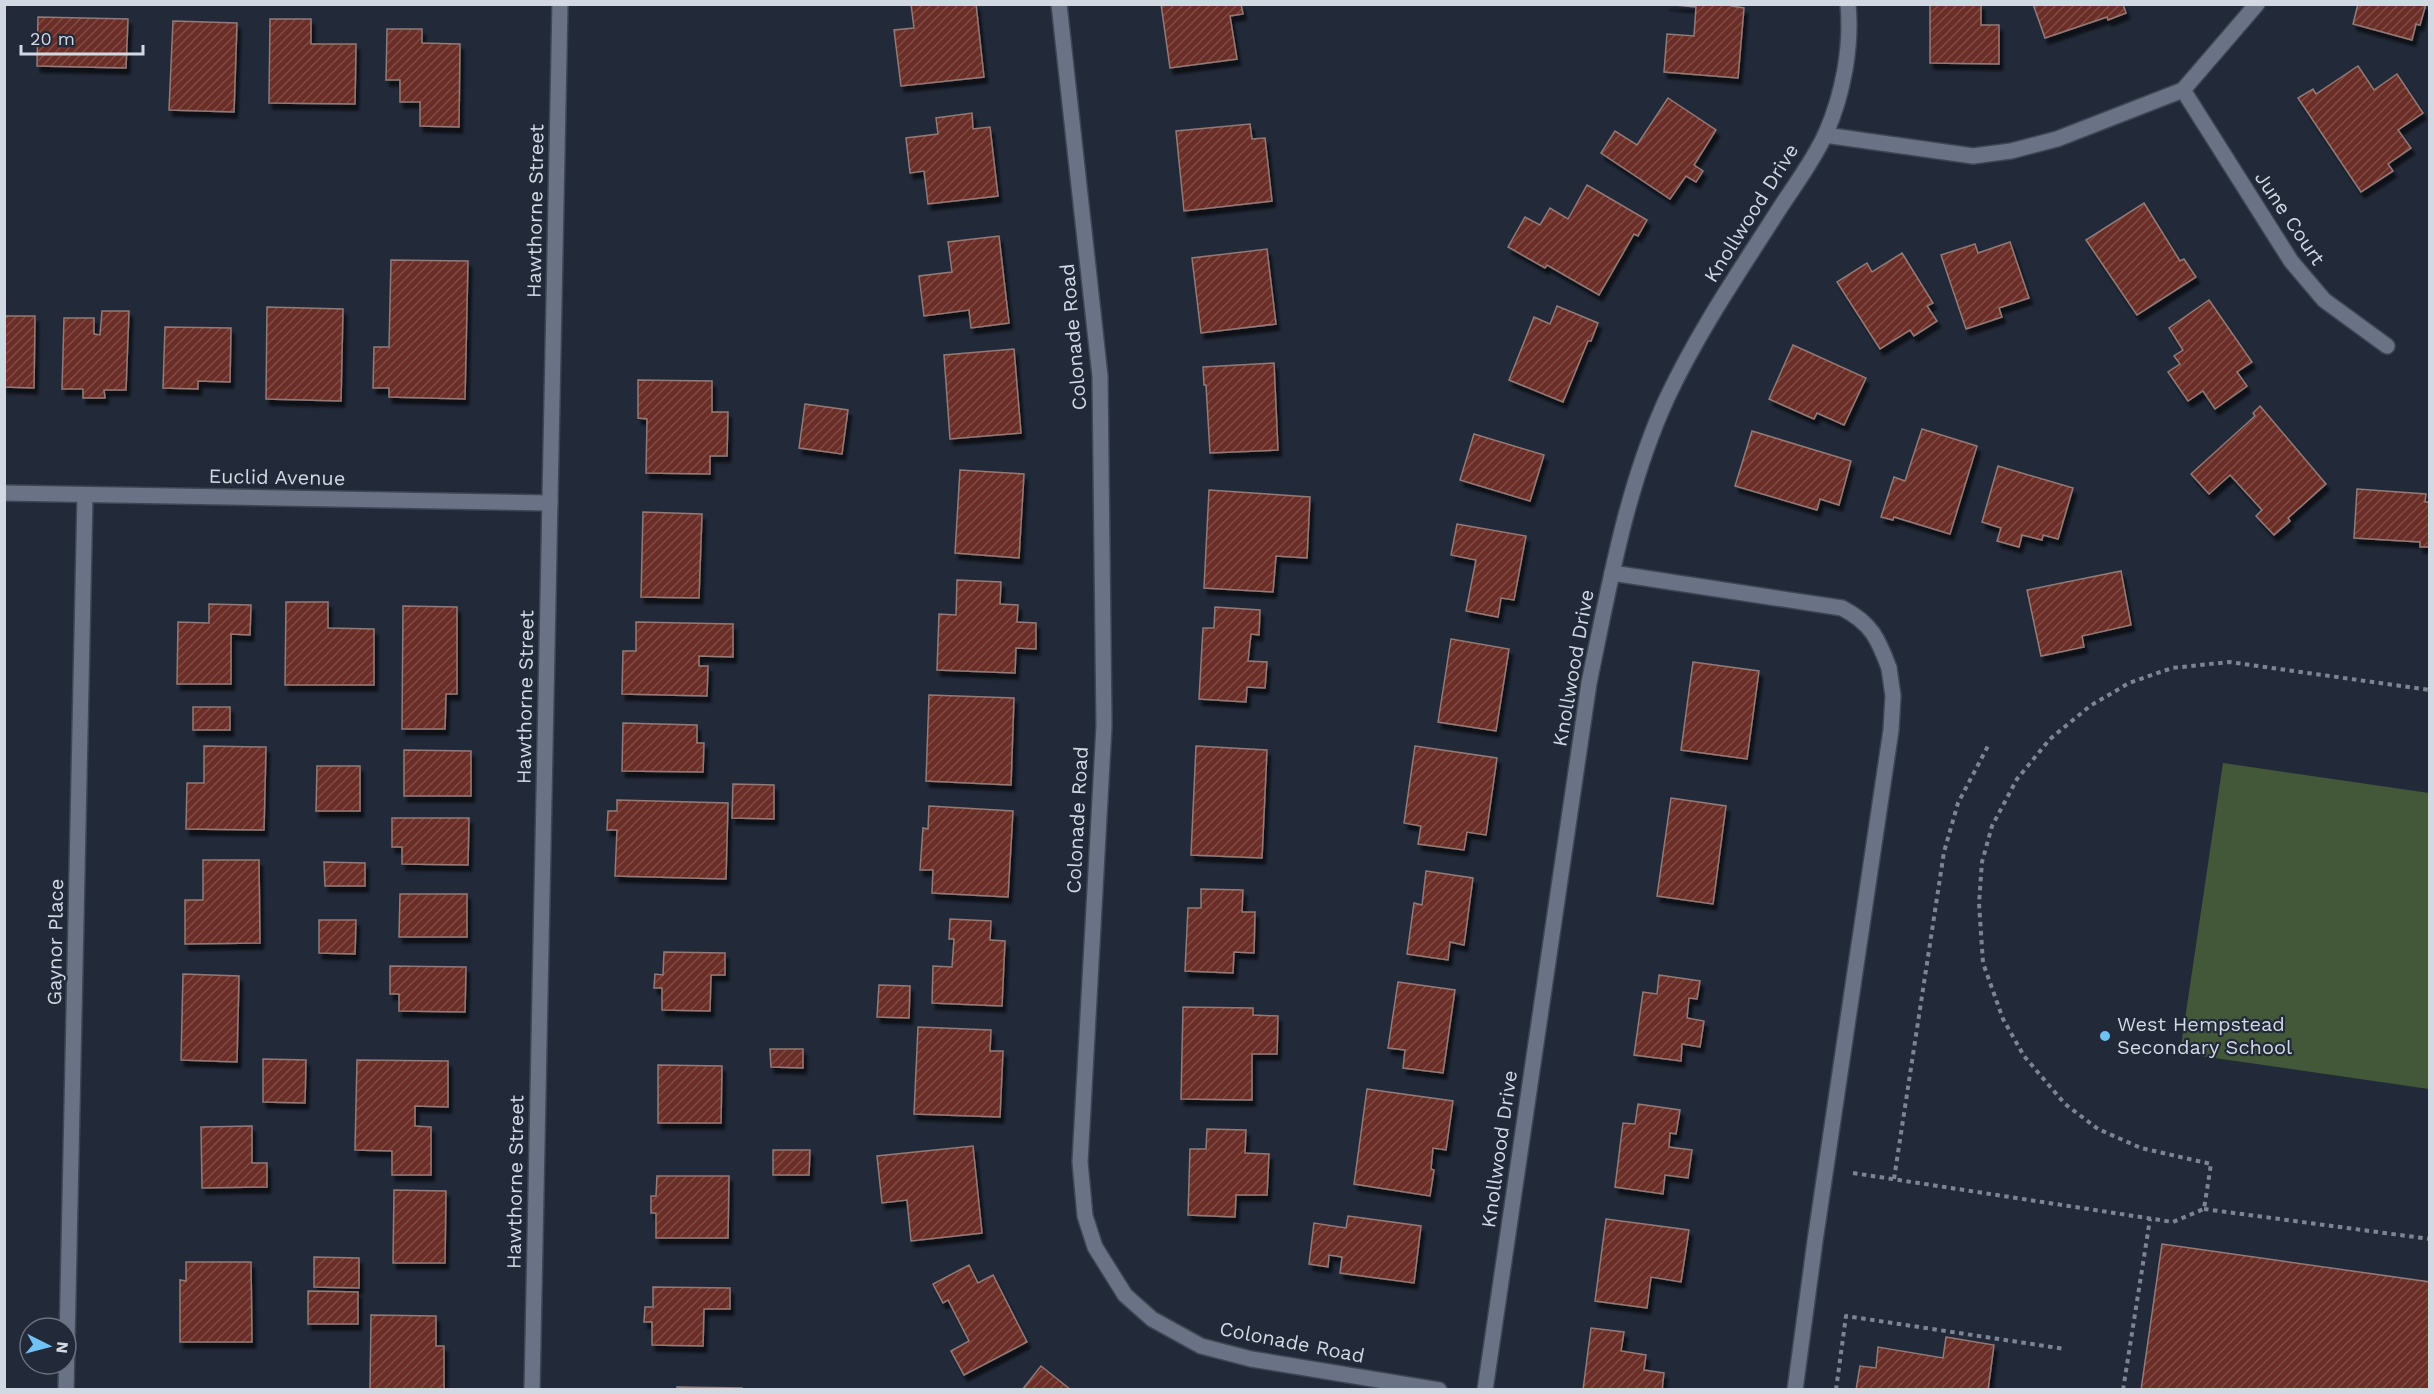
<svg xmlns="http://www.w3.org/2000/svg" width="2434" height="1394" font-family="'Work Sans',sans-serif">
<defs>
<pattern id="building-hatch" width="6" height="6" patternUnits="userSpaceOnUse" patternTransform="scale(1.5)"><rect width="6" height="6" fill="#6b2e28"/><path d="M-1 1l2-2M0 6l6-6M5 7l2-2" fill="none" stroke="#7f4c47"/></pattern>
<filter id="shadow"><feDropShadow dx="3.5" dy="6" stdDeviation="1.5" flood-color="#0009"/></filter>
</defs>
<rect width="100%" height="100%" fill="#222a3a"/>
<polygon fill="#435838" points="2223,763 2429,793 2429,1089 2180,1053"/>
<g fill="url(#building-hatch)" stroke="#937a76" stroke-width="1.5" filter="url(#shadow)">
<polygon points="911,4 976,4 984,77 901,86 894,30 914,28"/>
<polygon points="1161,4 1241,4 1243,14 1230,16 1237,59 1170,68"/>
<polygon points="1732,4 1732,6 1744,8 1738,78 1664,72 1667,34 1694,36 1696,7 1665,4"/>
<polygon points="1930,4 1981,4 1981,25 1999,25 1999,64 1930,63"/>
<polygon points="2033,4 2123,4 2126,13 2108,20 2107,17 2045,38"/>
<polygon points="2358,4 2426,4 2420,25 2416,24 2412,40 2353,24"/>
<polygon points="38,17 128,19 126,68 37,66"/>
<polygon points="270,19 311,19 311,44 356,44 355,104 269,103"/>
<polygon points="173,21 237,23 234,112 169,110"/>
<polygon points="387,29 422,29 422,43 460,44 459,127 420,126 420,102 400,102 400,80 386,80"/>
<polygon points="2358,66 2374,90 2397,74 2423,113 2398,130 2411,148 2388,164 2393,171 2361,192 2298,98 2313,89 2316,94"/>
<polygon points="1668,98 1716,130 1694,165 1703,171 1696,182 1686,176 1670,199 1601,153 1615,131 1637,145"/>
<polygon points="972,113 973,129 990,127 998,196 928,204 924,171 910,173 906,138 938,134 936,118"/>
<polygon points="1250,124 1252,139 1265,138 1272,201 1184,211 1176,131"/>
<polygon points="1587,185 1647,220 1638,236 1634,234 1599,295 1547,265 1545,268 1508,247 1525,217 1540,225 1550,208 1568,219"/>
<polygon points="2144,203 2180,261 2184,259 2196,277 2137,315 2086,240"/>
<polygon points="999,236 1009,323 971,328 969,310 924,316 919,276 952,272 948,242"/>
<polygon points="2010,242 2029,298 1999,308 2002,317 1966,329 1941,255 1975,244 1978,253"/>
<polygon points="1267,249 1276,324 1201,333 1192,258"/>
<polygon points="1902,253 1933,303 1927,306 1937,321 1914,336 1910,330 1880,349 1837,282 1867,263 1872,272"/>
<polygon points="391,260 468,261 465,399 389,397 389,388 373,388 374,347 389,347"/>
<polygon points="2209,300 2252,362 2237,372 2247,386 2215,409 2203,391 2188,401 2168,372 2180,364 2174,356 2183,350 2169,328"/>
<polygon points="1557,306 1598,323 1591,341 1588,341 1563,402 1509,380 1534,317 1550,324"/>
<polygon points="267,307 343,309 341,401 266,399"/>
<polygon points="102,311 129,311 126,390 104,390 105,398 83,398 83,389 62,389 64,318 94,318 94,334 100,335"/>
<polygon points="4,316 35,316 34,388 4,387"/>
<polygon points="165,327 231,328 230,382 198,381 198,389 163,388"/>
<polygon points="1793,345 1866,378 1844,425 1817,413 1814,419 1769,399"/>
<polygon points="1014,349 1021,433 950,439 944,355"/>
<polygon points="1274,363 1278,450 1210,453 1206,385 1204,385 1203,367"/>
<polygon points="638,380 712,381 712,412 728,412 727,456 710,456 710,474 646,473 647,419 638,418"/>
<polygon points="805,404 848,410 842,454 799,448"/>
<polygon points="2260,406 2326,484 2288,518 2290,521 2274,535 2256,516 2262,510 2230,475 2209,494 2191,474 2255,416 2253,413"/>
<polygon points="1922,429 1977,446 1950,534 1894,517 1893,520 1881,517 1894,477 1905,481"/>
<polygon points="1752,431 1851,461 1839,505 1820,499 1817,510 1735,486"/>
<polygon points="1474,434 1544,455 1530,501 1460,480"/>
<polygon points="1998,466 2073,488 2058,539 2043,535 2042,540 2022,535 2019,547 1997,541 2001,528 1982,522"/>
<polygon points="960,470 1024,474 1019,558 955,553"/>
<polygon points="2357,489 2426,494 2425,502 2430,502 2430,547 2420,547 2420,542 2354,538"/>
<polygon points="1209,490 1310,497 1307,558 1276,556 1273,592 1204,588"/>
<polygon points="643,512 702,514 699,598 641,597"/>
<polygon points="1457,524 1526,536 1514,600 1501,598 1498,617 1466,611 1476,560 1451,555"/>
<polygon points="2121,571 2131,625 2082,636 2084,647 2041,656 2027,590"/>
<polygon points="957,580 1001,582 1000,604 1018,605 1017,622 1036,623 1036,649 1016,648 1015,673 937,670 939,614 956,615"/>
<polygon points="286,602 328,602 328,628 374,629 374,685 285,685"/>
<polygon points="209,604 251,605 250,635 231,634 231,684 177,684 178,622 209,623"/>
<polygon points="403,606 457,607 457,694 446,694 445,729 402,729"/>
<polygon points="1215,607 1260,610 1259,635 1251,634 1248,661 1267,662 1265,688 1247,687 1246,702 1199,699 1203,628 1214,628"/>
<polygon points="636,622 733,624 733,657 699,656 699,666 708,666 707,696 622,694 623,651 636,651"/>
<polygon points="1451,639 1509,649 1496,731 1438,722"/>
<polygon points="1693,662 1759,671 1747,759 1681,750"/>
<polygon points="929,695 1014,698 1011,785 926,781"/>
<rect x="193" y="707" width="37" height="23"/>
<polygon points="623,723 697,725 697,743 704,743 703,772 622,771"/>
<polygon points="204,746 266,747 264,830 186,829 187,783 204,783"/>
<polygon points="1196,746 1267,750 1262,858 1191,855"/>
<polygon points="1415,746 1497,758 1486,835 1467,832 1464,850 1418,844 1421,826 1404,823"/>
<polygon points="404,750 471,751 471,796 404,796"/>
<polygon points="317,766 360,766 360,811 316,811"/>
<polygon points="733,784 774,785 774,819 732,818"/>
<polygon points="1671,798 1726,806 1713,904 1657,896"/>
<polygon points="617,800 728,803 726,879 615,876 617,830 607,830 608,811 617,811"/>
<polygon points="929,806 1013,811 1008,897 932,893 933,870 920,870 923,828 928,829"/>
<polygon points="392,818 469,818 468,865 402,864 402,847 392,847"/>
<polygon points="203,860 259,860 260,943 185,944 185,900 203,900"/>
<polygon points="324,862 365,863 365,886 325,886"/>
<polygon points="1426,871 1473,878 1464,945 1450,942 1448,960 1407,954 1414,903 1422,905"/>
<polygon points="1201,889 1243,890 1242,912 1255,912 1254,953 1234,952 1233,973 1185,971 1188,908 1201,908"/>
<polygon points="400,894 467,894 467,937 399,937"/>
<polygon points="950,919 991,921 990,940 1005,941 1002,1006 932,1003 933,966 952,967 954,939 949,939"/>
<polygon points="319,920 356,920 355,954 319,953"/>
<polygon points="664,952 725,953 725,975 711,975 710,1011 662,1010 662,988 654,988 655,974 663,975"/>
<polygon points="390,966 466,967 465,1012 399,1011 399,994 390,994"/>
<polygon points="183,974 239,976 237,1062 181,1060"/>
<polygon points="1659,975 1700,981 1697,999 1689,998 1687,1018 1704,1021 1700,1047 1682,1044 1681,1061 1634,1055 1643,992 1657,994"/>
<polygon points="1398,982 1455,990 1443,1073 1403,1068 1405,1050 1388,1048"/>
<polygon points="879,985 910,986 909,1018 877,1017"/>
<polygon points="1183,1007 1253,1008 1253,1015 1278,1016 1277,1054 1252,1054 1252,1100 1181,1099"/>
<polygon points="918,1027 991,1030 990,1051 1003,1051 1000,1117 914,1114"/>
<polygon points="770,1049 803,1049 803,1068 771,1067"/>
<polygon points="263,1059 306,1060 305,1103 263,1102"/>
<polygon points="357,1060 448,1061 448,1107 415,1106 415,1126 431,1127 431,1175 392,1175 392,1151 355,1150"/>
<polygon points="658,1065 722,1066 721,1123 658,1123"/>
<polygon points="1367,1089 1453,1101 1446,1150 1433,1148 1431,1169 1434,1170 1430,1196 1354,1184"/>
<polygon points="1638,1104 1680,1110 1676,1134 1670,1133 1669,1147 1692,1150 1688,1178 1665,1175 1663,1194 1615,1187 1623,1123 1635,1124"/>
<polygon points="252,1126 252,1163 267,1163 267,1187 202,1188 201,1127"/>
<polygon points="1207,1129 1246,1130 1245,1153 1269,1154 1267,1195 1236,1195 1235,1217 1188,1215 1190,1149 1206,1149"/>
<polygon points="973,1146 982,1233 911,1241 907,1200 882,1203 877,1156"/>
<polygon points="773,1150 810,1150 809,1175 773,1175"/>
<polygon points="657,1176 729,1176 728,1238 656,1238 656,1213 651,1213 651,1196 656,1196"/>
<polygon points="394,1190 446,1191 445,1263 393,1263"/>
<polygon points="1348,1216 1421,1226 1414,1283 1340,1273 1342,1257 1329,1255 1328,1267 1309,1264 1314,1223 1346,1228"/>
<polygon points="1606,1219 1689,1230 1681,1282 1651,1277 1647,1308 1595,1301"/>
<polygon points="2162,1244 2430,1282 2430,1390 2141,1390"/>
<polygon points="314,1257 359,1258 359,1288 314,1287"/>
<polygon points="186,1262 251,1262 252,1342 180,1342 180,1280 186,1281"/>
<polygon points="969,1265 978,1283 993,1275 1027,1342 964,1375 951,1351 969,1341 948,1300 943,1303 933,1284"/>
<polygon points="653,1287 730,1288 730,1309 704,1309 703,1346 652,1345 652,1322 644,1322 645,1307 653,1307"/>
<polygon points="308,1291 358,1292 358,1324 308,1324"/>
<polygon points="371,1315 436,1316 436,1346 444,1346 444,1390 370,1390"/>
<polygon points="1591,1328 1624,1332 1621,1351 1646,1355 1644,1370 1664,1373 1662,1390 1583,1390"/>
<polygon points="1946,1337 1994,1345 1988,1390 1856,1390 1860,1366 1876,1368 1878,1347 1943,1358"/>
<polygon points="1041,1366 1071,1390 1022,1390"/>
<polygon points="677,1387 742,1388 742,1390 677,1390"/>
</g>
<g fill="none" stroke-linecap="round" stroke-linejoin="round">
<defs>
<polyline id="lane" points="1795,1390 1815,1241 1891,730 1893,696 1889,668"/>
<g id="street">
<polyline points="1059,4 1100,376 1104,726 1080,1162 1085,1216 1095,1247 1125,1295 1152,1319 1201,1346 1251,1359 1439,1390"/>
<polyline points="2183,90 2291,261 2324,300 2387,346"/>
<polyline points="1825,135 1973,156 2011,151 2057,139 2183,90 2257,4"/>
<polyline points="4,493 550,503"/>
<path d="M1612 573 1842 608C1871 623 1878 638 1889 668"/>
<polyline points="66,1390 85,495"/>
<polyline points="532,1390 560,4"/>
<path d="M1485 1390 1589 683C1609 587 1626 487 1667 398 1698 332 1739 272 1778 211 1794 186 1814 160 1826 133 1843 94 1852 47 1848 4"/>
</g>
</defs>
<use href="#lane" stroke="#3f4653" stroke-width="18"/>
<use href="#street" stroke="#3f4653" stroke-width="18"/>
<g stroke="#7e8592" stroke-width="4" stroke-dasharray="4.5 4.5" stroke-linecap="butt">
<polyline points="1853,1173 2173,1222 2204,1209 2211,1164 2141,1148 2098,1129 2065,1104 2024,1056 2003,1019 1983,963 1979,903 1982,862 1992,826 2017,779 2050,739 2090,706 2129,683 2172,668 2229,662 2430,690"/>
<polyline points="1894,1179 1944,852 1958,803 1989,744"/>
<polyline points="2204,1209 2430,1239"/>
<polyline points="1836,1390 1846,1316 2065,1349"/>
<polyline points="2123,1390 2150,1219"/>
</g>
<use href="#lane" stroke="#697385" stroke-width="15"/>
<use href="#street" stroke="#697385" stroke-width="15"/>
</g>
<circle fill="#70c1f4" stroke="#222a3a" stroke-width="2" cx="2105" cy="1036" r="6"/>
<g text-anchor="middle" dominant-baseline="central" stroke-width="4.5" stroke-linejoin="round" paint-order="stroke">
<g font-size="20" fill="#d3d9e3" stroke="#222a3a">
<text transform="translate(535 211) rotate(-89)">Hawthorne Street</text>
<text transform="translate(1751 213) rotate(-58)">Knollwood Drive</text>
<text transform="translate(2290 218) rotate(56)">June Court</text>
<text transform="translate(1073 337) rotate(-95)">Colonade Road</text>
<text transform="translate(277 477) rotate(1)">Euclid Avenue</text>
<text transform="translate(1573 668) rotate(-80)">Knollwood Drive</text>
<text transform="translate(525 697) rotate(-89)">Hawthorne Street</text>
<text transform="translate(1077 820) rotate(-87)">Colonade Road</text>
<text transform="translate(55 942) rotate(-89)">Gaynor Place</text>
<text transform="translate(1499 1149) rotate(-82)">Knollwood Drive</text>
<text transform="translate(515 1182) rotate(-89)">Hawthorne Street</text>
<text transform="translate(1292 1342) rotate(11)">Colonade Road</text>
</g>
<g font-size="20" fill="#d3d9e3" stroke="#222a3a" text-anchor="start">
<text x="2117" y="1024">West Hempstead<tspan x="2117" dy="23">Secondary School</tspan></text>
</g>
</g>
<rect width="2434" height="1394" fill="none" stroke="#d3d9e3" stroke-width="12"/>
<g transform="translate(48 1346) rotate(96)"><circle r="28" fill="#222a3a" stroke="#69707e" stroke-width="1.5"/>
<path d="M0-4.5L10 22L0 15L-10 22Z" fill="#70c1f4"/>
<text y="-9" font-size="16" font-weight="bold" text-anchor="middle" fill="#d3d9e3">N</text>
</g>
<path d="M21 45v9h122v-9" fill="none" stroke="#d3d9e3" stroke-width="3"/>
<text x="30" y="45" font-size="18" fill="#d3d9e3" stroke="#222a3a" stroke-width="4.5" paint-order="stroke">20 m</text>
</svg>
